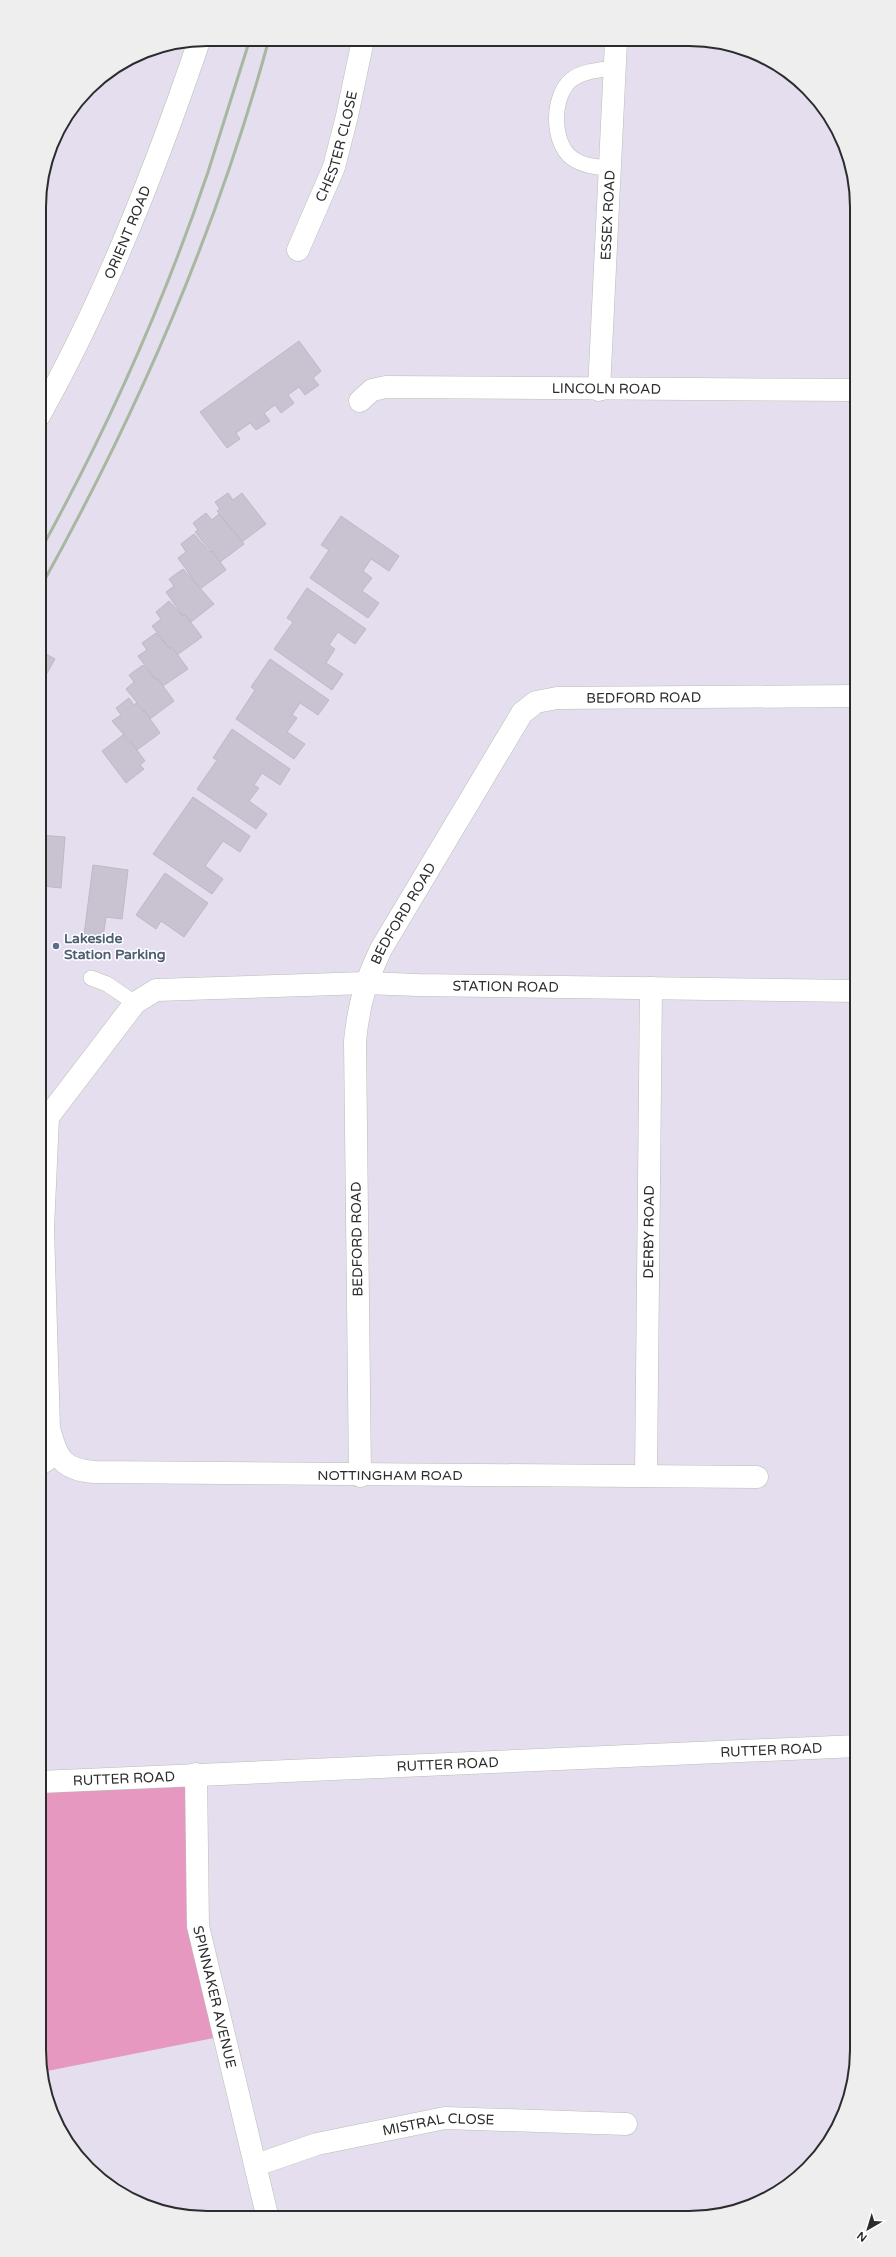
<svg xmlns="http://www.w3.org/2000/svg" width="896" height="2257" font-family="'Varela Round',sans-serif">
<rect width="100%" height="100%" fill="#e4deee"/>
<polygon fill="#e698c0" points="196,1774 198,1926 224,2036 42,2072 39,2050 39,1782"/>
<g fill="#c9c2d0" stroke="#c0b7ca">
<polygon points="299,341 321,371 313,378 319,385 305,395 299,387 288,395 294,403 281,413 275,405 264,413 270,421 256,430 250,423 236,433 240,439 227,448 200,412"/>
<polygon points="228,493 233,500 242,493 266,524 242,542 217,511 220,509 215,502"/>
<polygon points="206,513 212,520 219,514 244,544 220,562 195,532 198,530 193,523"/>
<polygon points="341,516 399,556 389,571 371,559 363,571 372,578 362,591 379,603 368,618 310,578 329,550 321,545"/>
<polygon points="194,534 210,552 212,551 226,570 200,589 178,558 186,552 181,544"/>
<polygon points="183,569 214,604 191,622 185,615 183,616 166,592 174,586 169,579"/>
<polygon points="307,588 366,629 355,644 338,632 329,645 335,649 326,663 343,674 332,690 274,649 293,622 287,618"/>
<polygon points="169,601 183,616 185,615 202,637 177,655 172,647 170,649 152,626 161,619 156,612"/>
<polygon points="156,633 170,649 172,647 188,669 163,686 158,679 156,680 138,656 147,650 142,643"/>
<polygon points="39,650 55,659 39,687"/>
<polygon points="270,659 329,700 318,715 300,703 292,715 297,718 287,732 305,744 294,759 236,719 255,690 251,687"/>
<polygon points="143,665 156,680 158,679 174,701 150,719 126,689 134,682 129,675"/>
<polygon points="129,698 134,705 136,703 142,711 144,710 160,733 137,750 112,721 121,715 116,708"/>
<polygon points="232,729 290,769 280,785 262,773 254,785 259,788 249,801 267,814 256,829 197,789 217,760 213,758"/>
<polygon points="123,735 129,743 131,742 145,761 140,765 144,769 126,783 102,751"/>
<polygon points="39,761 44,761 40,786 39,785"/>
<polygon points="193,797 250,836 240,852 223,841 205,866 223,879 212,894 153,854"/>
<polygon points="39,835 65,837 61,888 43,886 41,906 39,906"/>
<polygon points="93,865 128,870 122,919 106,917 103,937 84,935"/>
<polygon points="165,873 208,903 184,937 161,921 156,929 136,915"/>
</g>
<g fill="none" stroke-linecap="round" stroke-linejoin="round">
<defs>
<g id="lane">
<path d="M610 168C596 167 583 166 572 158 551 142 552 96 571 80 582 71 600 70 614 68"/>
<polyline points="91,978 107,984 135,1003"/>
<polyline points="39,1469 59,1456"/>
</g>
<g id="street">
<path id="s1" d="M298 250 334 167 347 116 363 40"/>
<path id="s2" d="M599 390 616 42"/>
<path id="s3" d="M360 401 372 390 386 387 857 390"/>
<path id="s4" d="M39 416C105 299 156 168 199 41"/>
<path id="s5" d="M360 1476 355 1041C359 1003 365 983 381 949L522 713 536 702 557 698 857 696"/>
<path id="s6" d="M646 1476 651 988"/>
<path id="s7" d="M757 1477 95 1472C62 1470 57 1458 49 1428L43 1229 48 1117 135 1003 156 990 365 983 418 985 857 991"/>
<path id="s8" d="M196 1774 198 1926 267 2215"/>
<path id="s9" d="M39 1782 857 1746"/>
<path id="s10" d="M256 2165 317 2144 445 2118 626 2124"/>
</g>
</defs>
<use href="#lane" stroke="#b6c0b2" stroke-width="16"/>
<use href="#street" stroke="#b6c0b2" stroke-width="23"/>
<use href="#lane" stroke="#fff" stroke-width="15"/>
<use href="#street" stroke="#fff" stroke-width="22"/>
<g stroke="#a7b7a0" stroke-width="3">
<path d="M39 553C106 432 164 302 208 172 222 128 236 83 250 39"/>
<path d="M39 590C135 418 217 230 269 39"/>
</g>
</g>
<circle fill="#5c6f8a" stroke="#fff" stroke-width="1.5" cx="56" cy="946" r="4"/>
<g text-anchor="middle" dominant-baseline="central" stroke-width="3" stroke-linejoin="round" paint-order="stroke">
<g font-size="14" fill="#2c2c2c" stroke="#fff">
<text stroke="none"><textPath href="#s1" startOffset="111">CHESTER CLOSE</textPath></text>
<text stroke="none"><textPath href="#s2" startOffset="175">ESSEX ROAD</textPath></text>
<text stroke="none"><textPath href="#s4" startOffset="204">ORIENT ROAD</textPath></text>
<text stroke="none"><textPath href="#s3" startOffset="251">LINCOLN ROAD</textPath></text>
<text stroke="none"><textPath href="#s5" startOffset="932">BEDFORD ROAD</textPath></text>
<text stroke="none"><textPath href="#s5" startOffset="573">BEDFORD ROAD</textPath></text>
<text stroke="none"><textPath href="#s7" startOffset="1562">STATION ROAD</textPath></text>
<text stroke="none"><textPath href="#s6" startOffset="244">DERBY ROAD</textPath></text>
<text transform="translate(357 1239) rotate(-91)">BEDFORD ROAD</text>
<text x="390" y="1475">NOTTINGHAM ROAD</text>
<text stroke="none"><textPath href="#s9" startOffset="733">RUTTER ROAD</textPath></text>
<text stroke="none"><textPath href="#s9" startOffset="409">RUTTER ROAD</textPath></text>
<text stroke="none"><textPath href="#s9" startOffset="85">RUTTER ROAD</textPath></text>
<text stroke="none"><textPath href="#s8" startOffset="225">SPINNAKER AVENUE</textPath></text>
<text stroke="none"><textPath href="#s10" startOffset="188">MISTRAL CLOSE</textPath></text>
</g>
<g font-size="14" font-weight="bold" fill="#4e5e75" stroke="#fff" text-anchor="start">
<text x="64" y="938">Lakeside<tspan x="64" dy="16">Station Parking</tspan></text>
</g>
</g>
<path d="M0 0H896V2257H0ZM207 46H689A161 161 0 0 1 850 207V2050A161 161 0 0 1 689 2211H207A161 161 0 0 1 46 2050V207A161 161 0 0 1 207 46Z" fill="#eee" fill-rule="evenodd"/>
<path fill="none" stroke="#2c2c2c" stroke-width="2" d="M207 46H689A161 161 0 0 1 850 207V2050A161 161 0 0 1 689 2211H207A161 161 0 0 1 46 2050V207A161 161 0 0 1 207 46Z"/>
<g transform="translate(868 2229) rotate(218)" stroke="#ffffff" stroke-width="3" paint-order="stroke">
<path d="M0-3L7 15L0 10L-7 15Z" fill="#2c2c2c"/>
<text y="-6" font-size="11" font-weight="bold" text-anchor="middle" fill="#2c2c2c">N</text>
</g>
</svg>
